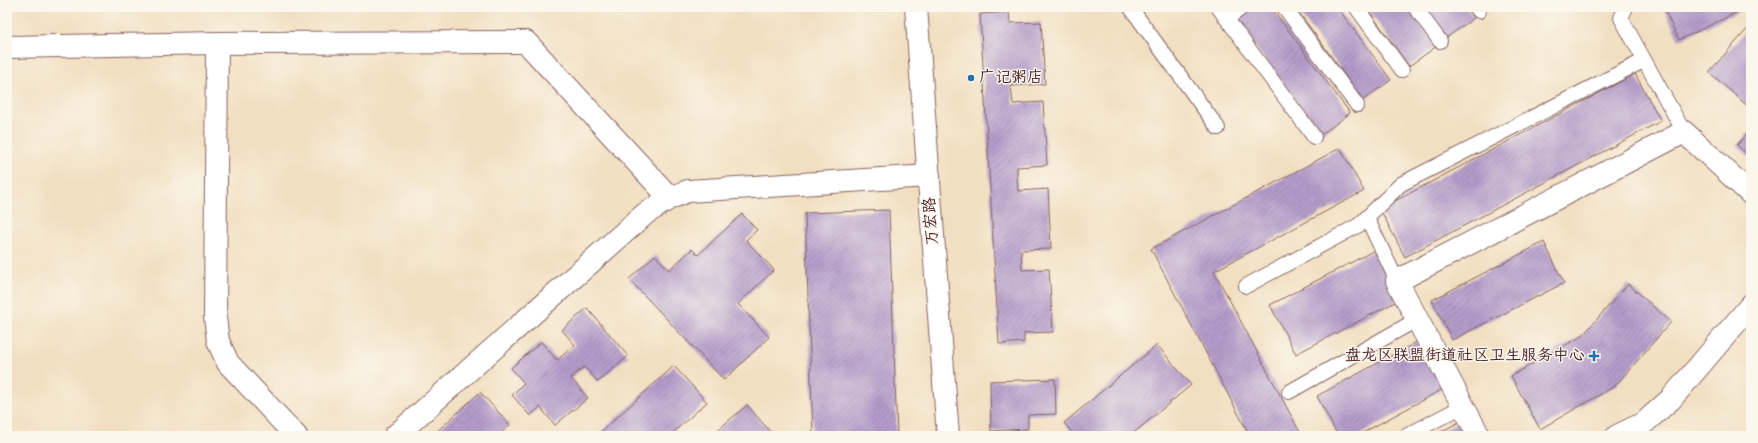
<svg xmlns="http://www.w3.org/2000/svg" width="1758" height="443" font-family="Dekko,'LXGW WenKai TC',sans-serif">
<defs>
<pattern id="building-hatch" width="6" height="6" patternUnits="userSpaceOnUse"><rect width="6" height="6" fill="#b49ccb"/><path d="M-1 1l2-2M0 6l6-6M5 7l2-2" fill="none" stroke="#947fa5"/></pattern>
</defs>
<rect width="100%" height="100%" fill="#fbf7ec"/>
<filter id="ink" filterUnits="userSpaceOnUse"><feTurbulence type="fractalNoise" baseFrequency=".025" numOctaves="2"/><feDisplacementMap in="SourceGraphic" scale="8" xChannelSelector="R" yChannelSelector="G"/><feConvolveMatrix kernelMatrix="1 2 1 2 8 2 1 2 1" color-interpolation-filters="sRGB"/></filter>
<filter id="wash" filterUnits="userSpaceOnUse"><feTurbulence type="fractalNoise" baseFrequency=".012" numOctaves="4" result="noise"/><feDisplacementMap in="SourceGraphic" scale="16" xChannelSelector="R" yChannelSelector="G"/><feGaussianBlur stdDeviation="0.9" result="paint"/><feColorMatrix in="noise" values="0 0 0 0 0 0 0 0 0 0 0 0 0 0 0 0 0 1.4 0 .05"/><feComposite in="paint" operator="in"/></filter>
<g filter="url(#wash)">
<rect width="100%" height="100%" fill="#f2dfc1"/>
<g id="blocks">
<g fill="url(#building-hatch)">
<polygon points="1255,7 1271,7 1350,113 1321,135 1236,21"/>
<polygon points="1295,7 1337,7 1391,80 1363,100"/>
<polygon points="1366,7 1408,7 1437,46 1409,66"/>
<polygon points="1423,7 1466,7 1474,18 1446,38"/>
<polygon points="1663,7 1748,7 1679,40"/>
<polygon points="1009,12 1010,23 1041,22 1045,84 1011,86 1013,104 1043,102 1047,165 1017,167 1017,177 1018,191 1048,189 1051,249 1021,250 1022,270 1049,269 1053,332 1024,333 1024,342 999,344 980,14"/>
<polygon points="1751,25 1751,109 1709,72"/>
<polygon points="1635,74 1661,121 1405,257 1380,209"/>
<polygon points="1751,130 1751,158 1737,145"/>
<polygon points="1340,148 1364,191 1214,271 1302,436 1250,436 1151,249"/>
<polygon points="889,210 897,436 813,436 805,213"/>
<polygon points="742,214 757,230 746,240 774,270 738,304 769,337 724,380 629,279 655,255 669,270 692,249 698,255"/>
<polygon points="1544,242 1564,283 1452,340 1432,300"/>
<polygon points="1377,249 1403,298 1296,354 1270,305"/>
<polygon points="1628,284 1671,322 1615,386 1540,429 1511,376 1582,336"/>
<polygon points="587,308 628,356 598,382 584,367 571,378 588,398 555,425 540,407 530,416 512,395 524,383 511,368 541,342 557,360 575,345 562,330"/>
<polygon points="1424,338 1450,385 1357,436 1338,436 1317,396"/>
<polygon points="1157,345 1191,385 1130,436 1075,436 1064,423"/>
<polygon points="674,366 707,402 669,436 596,436"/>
<polygon points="1055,379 1056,414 1028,415 1028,429 991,431 990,381"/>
<polygon points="480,392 510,425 498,436 432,436"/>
<polygon points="747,405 774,436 711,436"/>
<polygon points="1463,420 1472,436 1433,436"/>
</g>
</g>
</g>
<g filter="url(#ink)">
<use href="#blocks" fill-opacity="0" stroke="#856260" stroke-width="1"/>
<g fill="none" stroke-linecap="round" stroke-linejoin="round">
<defs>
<g id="lane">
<polyline points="1130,7 1218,128"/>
<polyline points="1218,7 1314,137"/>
<polyline points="1284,7 1357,105"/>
<polyline points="1356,7 1402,70"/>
<polyline points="1415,7 1440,41"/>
<polyline points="1476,7 1479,11"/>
<polyline points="1626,7 1621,18 1684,132"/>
<polyline points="1227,19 1243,7"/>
<polyline points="1367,218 1397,281"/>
<polyline points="1246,286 1359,225 1401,184 1643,61"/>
<polyline points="1289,392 1418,319"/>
<polyline points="1406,436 1463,406"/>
</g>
<g id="street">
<polyline points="217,43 215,317 218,341 228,363 296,436"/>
<polyline points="7,47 217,43 526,42 670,198"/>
<polyline points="395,436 645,214 670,198 688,191 929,176"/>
<polyline points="1479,436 1397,281 1684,132 1751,194"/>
<polyline points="1617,436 1644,423 1671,399 1751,305"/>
</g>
<polyline id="secondary" points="916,7 948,436"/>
</defs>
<use href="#lane" stroke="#856260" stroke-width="16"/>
<use href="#street" stroke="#856260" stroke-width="24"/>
<use href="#secondary" stroke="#856260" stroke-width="24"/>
<use href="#lane" stroke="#fff" stroke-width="14"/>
<use href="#street" stroke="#fff" stroke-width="22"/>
<use href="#secondary" stroke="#fff" stroke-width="22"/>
</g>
</g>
<g fill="#1f6fb2" stroke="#fbf7ec" stroke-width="1.5">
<circle cx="971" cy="78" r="4"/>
<path d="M1592 350h4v4h4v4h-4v4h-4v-4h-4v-4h4z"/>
</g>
<g text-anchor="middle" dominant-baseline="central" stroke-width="3" stroke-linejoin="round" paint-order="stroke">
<g font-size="16" fill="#4a1f2b" stroke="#fbf7ec" text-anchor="start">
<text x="979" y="78">广记粥店</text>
<text x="1585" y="356" text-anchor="end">盘龙区联盟街道社区卫生服务中心</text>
</g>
<g font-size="16" fill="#4a1f2b" stroke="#fbf7ec">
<text transform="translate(932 221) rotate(-94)">万宏路</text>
</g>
</g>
<rect width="1758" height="443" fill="none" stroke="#fbf7ec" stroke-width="24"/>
</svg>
